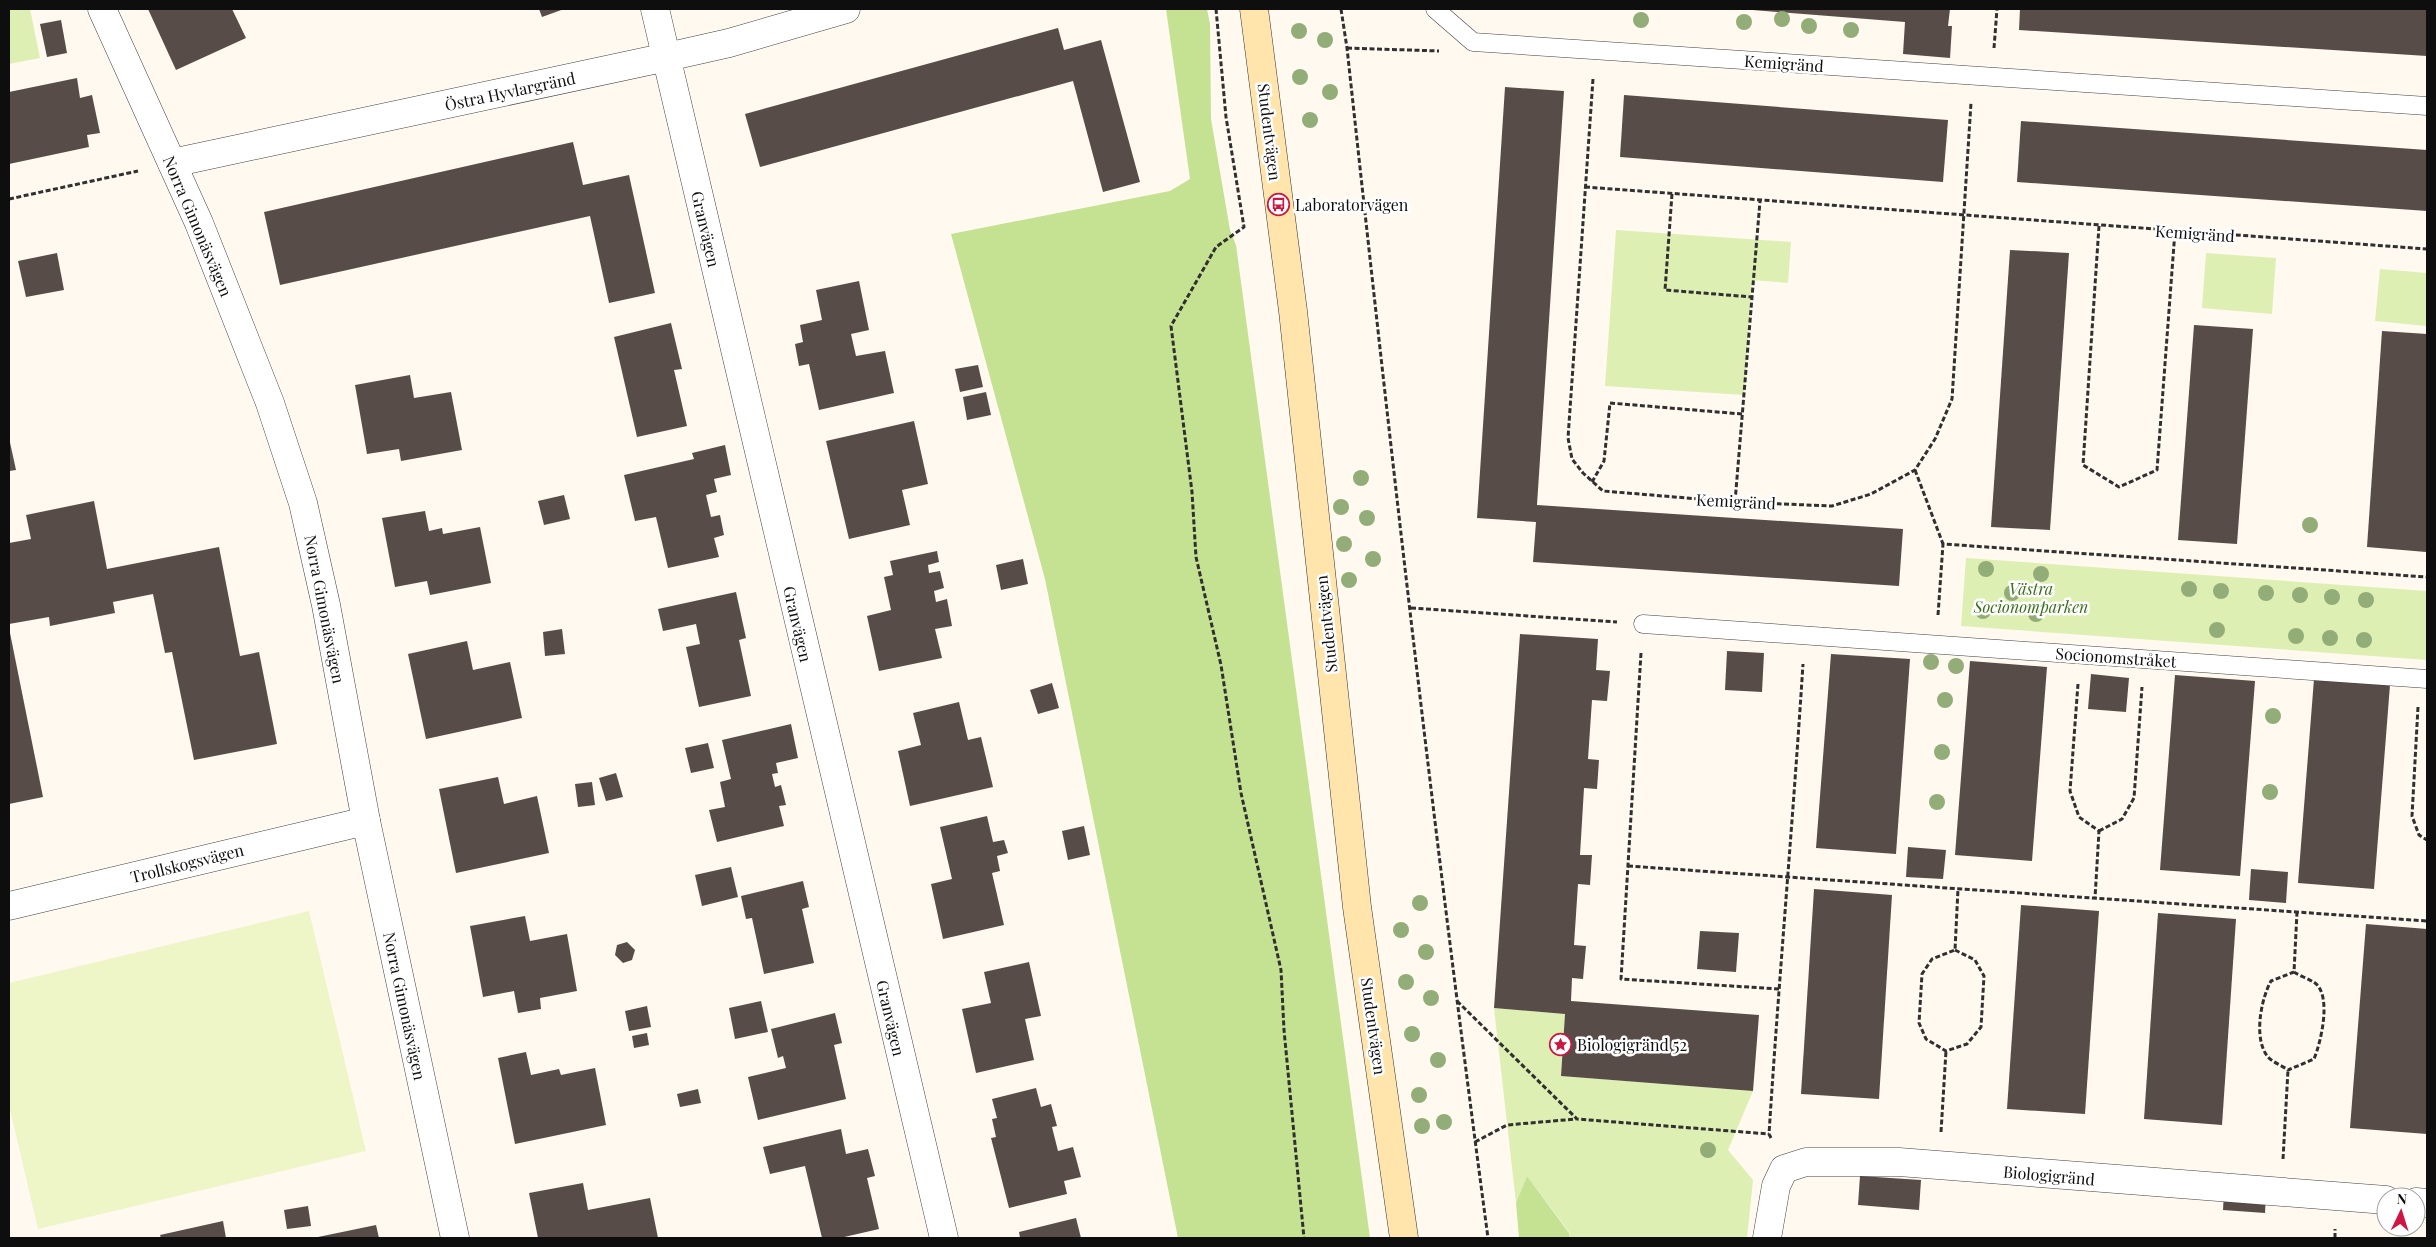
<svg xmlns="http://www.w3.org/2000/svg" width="2436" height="1247" font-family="'Playfair Display',serif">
<rect width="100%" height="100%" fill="#fff9f0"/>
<g fill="#deefb4">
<polygon points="9,9 30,9 40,58 9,64"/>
<polygon points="1616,230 1791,242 1788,283 1752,280 1744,395 1605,386"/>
<polygon points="2206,253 2276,258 2272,314 2202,308"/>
<polygon points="2380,269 2427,273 2427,326 2375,321"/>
<polygon points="1966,558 2427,591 2427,660 1961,626"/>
<polygon points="1494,1008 1565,1014 1561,1076 1753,1091 1728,1150 1753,1180 1747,1238 1569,1238 1569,1232 1527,1176 1516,1203"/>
</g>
<g fill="#c5e192">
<polygon points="1166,9 1207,9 1210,24 1211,119 1230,230 1236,245 1370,1238 1178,1238 1045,579 951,234 1170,191 1190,179"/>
<polygon points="1527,1176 1569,1233 1569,1238 1519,1238 1516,1203"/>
</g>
<polygon fill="#eef5c7" points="309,911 366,1151 38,1229 9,1105 9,983"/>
<g fill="#584c49">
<polygon points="148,9 232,9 246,38 176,70"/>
<polygon points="539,9 564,9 542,17"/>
<polygon points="1740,9 1950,9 1948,26 1952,26 1950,58 1903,54 1905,22"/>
<polygon points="2020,9 2427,9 2427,56 2019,30"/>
<polygon points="61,20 67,53 47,57 40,24"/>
<polygon points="1058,28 1064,50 1101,40 1140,182 1103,192 1073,81 760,167 745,114"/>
<polygon points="77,78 80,98 92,95 100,133 87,135 89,147 9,164 9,92"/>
<polygon points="1505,87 1564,91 1537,505 1903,529 1899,586 1533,562 1536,522 1477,518"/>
<polygon points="1624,95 1948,120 1943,182 1620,157"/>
<polygon points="2021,121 2427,150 2427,211 2017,182"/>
<polygon points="573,142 583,185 629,175 655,293 609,303 590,216 280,285 264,212"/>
<polygon points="2010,250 2069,253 2050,530 1991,527"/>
<polygon points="57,253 64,290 26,297 18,261"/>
<polygon points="859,281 869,330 851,334 856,356 885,351 894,393 819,410 809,364 799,366 795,344 803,342 800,325 822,320 816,290"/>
<polygon points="671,323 682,369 674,370 687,426 637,437 614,337"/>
<polygon points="2194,325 2253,329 2237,544 2178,540"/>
<polygon points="2382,331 2427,334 2426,552 2367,547"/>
<polygon points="978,365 983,387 960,392 955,369"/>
<polygon points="410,375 414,398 451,392 462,450 401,461 399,449 367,454 355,385"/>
<polygon points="986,392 991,415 967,420 963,397"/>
<polygon points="914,421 928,484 902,490 910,525 849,539 826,441"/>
<polygon points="9,438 16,470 9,471"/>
<polygon points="725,445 731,475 714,479 717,492 706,495 711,517 720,515 724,535 714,538 719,557 668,568 656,517 635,521 624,475 694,459 692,453"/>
<polygon points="564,495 570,519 544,525 538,501"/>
<polygon points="94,501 107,569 219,547 240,656 259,652 277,744 194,760 172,652 165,653 153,594 113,602 115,613 50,626 49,617 9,624 9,543 31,539 26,515"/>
<polygon points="425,511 429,531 442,528 443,534 480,527 491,583 430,595 427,581 395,587 382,518"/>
<polygon points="937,551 939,562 928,565 929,573 940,571 944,588 934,591 936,602 947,599 952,626 935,629 942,658 879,671 867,616 891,610 884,577 893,575 890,561"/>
<polygon points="1023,559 1028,584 1001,590 996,565"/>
<polygon points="736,592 746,638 739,640 751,696 699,707 686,647 700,644 696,624 663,631 658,609"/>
<polygon points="9,628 43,797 9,804"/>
<polygon points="562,629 565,654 545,656 543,632"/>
<polygon points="1520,634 1598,639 1596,670 1610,671 1607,701 1592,700 1588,759 1599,760 1597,789 1584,788 1580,855 1592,855 1590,885 1578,884 1574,945 1586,946 1583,979 1572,978 1571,1001 1759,1015 1753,1091 1561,1076 1565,1014 1494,1008"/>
<polygon points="467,641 473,670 510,662 522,718 426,739 408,654"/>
<polygon points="1727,651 1764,653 1762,692 1725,690"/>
<polygon points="1831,654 1910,659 1896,854 1816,848"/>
<polygon points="1970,661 2047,667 2032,861 1955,855"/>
<polygon points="2091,674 2129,678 2126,712 2088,709"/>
<polygon points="2175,675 2255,681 2240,876 2160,870"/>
<polygon points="2314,679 2390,685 2374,889 2298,883"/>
<polygon points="1052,683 1059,708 1038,714 1030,690"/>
<polygon points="959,702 968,740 981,737 993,787 910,806 898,751 921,745 913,713"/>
<polygon points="791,724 798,758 776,763 778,773 772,774 775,787 781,785 786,805 779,806 784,826 717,842 709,810 725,807 720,782 731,779 722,740"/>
<polygon points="708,743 714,768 691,773 685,748"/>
<polygon points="616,773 623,797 606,801 599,778"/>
<polygon points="498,777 504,804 537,796 549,853 456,873 439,789"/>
<polygon points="592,782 595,805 578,807 575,784"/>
<polygon points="987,816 993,842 1004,840 1008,853 997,856 1000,871 992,873 1004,925 943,939 931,884 952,879 940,827"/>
<polygon points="1084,826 1090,855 1068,860 1062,831"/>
<polygon points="1908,847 1946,850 1943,879 1906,877"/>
<polygon points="731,867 738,897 702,906 695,875"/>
<polygon points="2251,869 2288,872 2286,903 2249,900"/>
<polygon points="803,881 809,907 802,909 814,963 764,974 752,918 746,919 741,896"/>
<polygon points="1814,889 1892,895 1879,1099 1801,1094"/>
<polygon points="2021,905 2099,911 2085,1114 2007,1109"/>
<polygon points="2158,913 2236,919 2222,1125 2144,1119"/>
<polygon points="525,916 530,941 567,934 577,991 540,998 541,1009 518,1013 514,991 483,997 470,926"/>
<polygon points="2366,924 2427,929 2427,1134 2350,1128"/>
<polygon points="1700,931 1739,933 1736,972 1697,969"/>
<polygon points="627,942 635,950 632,960 623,963 615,955 617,945"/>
<polygon points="1029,962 1041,1016 1025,1019 1034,1060 976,1073 962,1009 991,1003 984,972"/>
<polygon points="761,1001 768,1032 735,1039 729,1008"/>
<polygon points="647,1006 651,1027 629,1031 625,1011"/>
<polygon points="835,1013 842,1043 834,1045 846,1099 758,1120 748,1077 786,1068 783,1056 778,1058 771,1029"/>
<polygon points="647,1033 649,1045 634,1048 632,1036"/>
<polygon points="526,1052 531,1075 559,1069 561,1075 595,1068 606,1125 515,1144 498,1058"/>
<polygon points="1036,1088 1041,1107 1051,1104 1057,1126 1052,1127 1058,1151 1073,1147 1081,1177 1064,1181 1067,1194 1009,1208 991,1138 996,1137 992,1119 997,1118 992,1099"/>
<polygon points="698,1089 701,1103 680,1107 677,1094"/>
<polygon points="841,1129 846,1154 868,1149 875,1176 867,1178 879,1229 840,1238 822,1238 805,1166 770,1174 763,1147"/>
<polygon points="1860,1176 1921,1180 1919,1210 1858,1205"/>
<polygon points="583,1183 588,1210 650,1198 658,1238 538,1238 529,1193"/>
<polygon points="2224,1191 2266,1194 2265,1213 2223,1210"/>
<polygon points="308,1206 311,1226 287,1229 284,1210"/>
<polygon points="1076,1218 1081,1238 1020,1238 1019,1232"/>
<polygon points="223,1221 226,1238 161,1238 160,1235"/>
<polygon points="376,1225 379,1238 318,1238 318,1237"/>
</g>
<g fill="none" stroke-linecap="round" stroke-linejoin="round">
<defs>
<g id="lane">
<polyline points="1435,9 1473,42 2427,106"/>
<polyline points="1643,624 2427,679"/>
</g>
<g id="street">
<polyline points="102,9 199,223 270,403 303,503 326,605 366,821 455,1238"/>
<polyline points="655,9 944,1238"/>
<polyline points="172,163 667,57 729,43 846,9"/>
<polyline points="9,906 366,821"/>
<polyline points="2416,1202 2427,1203"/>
<polyline points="1767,1238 1776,1186 1784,1169 1806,1162 1899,1162 2386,1200"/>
</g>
<polyline id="secondary" points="1254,9 1293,311 1357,907 1404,1238"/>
</defs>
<use href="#lane" stroke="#414141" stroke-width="19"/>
<use href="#street" stroke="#414141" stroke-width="29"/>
<use href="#secondary" stroke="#303030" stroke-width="29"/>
<g stroke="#303030" stroke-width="3" stroke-dasharray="5 2.5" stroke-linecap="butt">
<polyline points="1216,9 1226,117 1244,227 1216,247 1171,326 1192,492 1196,557 1221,665 1241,793 1281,970 1284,1030 1304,1238"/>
<path d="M1341 9 1347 48C1390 445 1435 842 1488 1238"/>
<polyline points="1347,48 1439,51"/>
<polyline points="1994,48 1997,9"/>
<polyline points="1593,79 1568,438 1572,459 1583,473 1603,491 1735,502 1832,506 1871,494 1915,470 1935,439 1952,399 1971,103"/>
<polyline points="1585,187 2427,249"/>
<polyline points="1672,194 1665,290 1752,297"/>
<polyline points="9,199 138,171"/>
<polyline points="2099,226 2083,465 2119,487 2157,470 2175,231"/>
<polyline points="1915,470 1943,544"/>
<polyline points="1592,482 1604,461 1610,403 1742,414"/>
<polyline points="1735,502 1760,201"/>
<polyline points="1411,608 1617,622"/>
<polyline points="1938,615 1943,544 2427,577"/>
<polyline points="1641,653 1621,979 1779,989"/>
<polyline points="2078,684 2070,791 2079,817 2099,831 2095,898"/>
<polyline points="2418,707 2412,816 2419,835 2427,840"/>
<polyline points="2099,831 2122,819 2134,798 2142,687"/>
<polyline points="1628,866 2427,921"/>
<polyline points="1955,950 1975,960 1984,976 1981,1027 1967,1044 1946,1051 1926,1039 1919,1023 1922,974 1932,959 1955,950 1958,889"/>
<path d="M2294 972C2300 976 2309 979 2315 983 2332 996 2321 1042 2314 1059L2288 1070C2283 1066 2272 1062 2268 1057 2253 1039 2261 999 2271 981L2294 972 2297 912"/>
<polyline points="1457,1001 1577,1119 1769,1134"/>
<polyline points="1941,1132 1946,1051"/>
<path d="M1771 1138 1769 1134C1779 977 1793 821 1803 664"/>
<polyline points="1475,1142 1507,1125 1576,1119"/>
<polyline points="2283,1159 2288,1070"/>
<polyline points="2335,1238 2335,1229"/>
</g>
<use href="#lane" stroke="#fff" stroke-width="18"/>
<use href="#street" stroke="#fff" stroke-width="28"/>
<use href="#secondary" stroke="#ffe5ab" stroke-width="28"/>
</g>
<g fill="#93ad79">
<circle cx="1782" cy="19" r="8"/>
<circle cx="1641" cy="20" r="8"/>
<circle cx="1744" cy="22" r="8"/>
<circle cx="1809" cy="26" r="8"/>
<circle cx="1851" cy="30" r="8"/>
<circle cx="1299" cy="31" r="8"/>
<circle cx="1325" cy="40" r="8"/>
<circle cx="1300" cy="77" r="8"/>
<circle cx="1330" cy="92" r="8"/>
<circle cx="1310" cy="120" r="8"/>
<circle cx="1361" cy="478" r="8"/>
<circle cx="1341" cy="507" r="8"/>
<circle cx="1367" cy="518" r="8"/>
<circle cx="2310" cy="525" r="8"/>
<circle cx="1344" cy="544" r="8"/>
<circle cx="1373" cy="559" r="8"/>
<circle cx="1986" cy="569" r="8"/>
<circle cx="2041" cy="574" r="8"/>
<circle cx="1349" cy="580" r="8"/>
<circle cx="2189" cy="589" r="8"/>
<circle cx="2221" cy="591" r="8"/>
<circle cx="2012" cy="593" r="8"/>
<circle cx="2266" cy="593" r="8"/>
<circle cx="2300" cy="595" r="8"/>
<circle cx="2332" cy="597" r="8"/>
<circle cx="2366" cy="600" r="8"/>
<circle cx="1983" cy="611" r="8"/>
<circle cx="2036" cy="614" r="8"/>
<circle cx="2217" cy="630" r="8"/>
<circle cx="2296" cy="636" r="8"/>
<circle cx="2330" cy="638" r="8"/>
<circle cx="2364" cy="640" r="8"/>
<circle cx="1931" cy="662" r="8"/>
<circle cx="1956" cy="666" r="8"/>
<circle cx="1945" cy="700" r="8"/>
<circle cx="2273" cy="716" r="8"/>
<circle cx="1942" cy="752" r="8"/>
<circle cx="2270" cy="792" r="8"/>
<circle cx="1937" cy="802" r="8"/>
<circle cx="1420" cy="903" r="8"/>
<circle cx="1401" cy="930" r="8"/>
<circle cx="1426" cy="952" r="8"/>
<circle cx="1406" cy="982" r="8"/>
<circle cx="1431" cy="998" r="8"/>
<circle cx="1412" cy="1034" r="8"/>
<circle cx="1438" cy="1060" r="8"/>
<circle cx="1419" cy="1095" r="8"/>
<circle cx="1444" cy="1122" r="8"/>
<circle cx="1422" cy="1126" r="8"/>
<circle cx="1708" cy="1150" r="8"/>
</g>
<defs>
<symbol id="bus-ring" viewBox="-11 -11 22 22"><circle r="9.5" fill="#fff" stroke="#cf1643" stroke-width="1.5"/><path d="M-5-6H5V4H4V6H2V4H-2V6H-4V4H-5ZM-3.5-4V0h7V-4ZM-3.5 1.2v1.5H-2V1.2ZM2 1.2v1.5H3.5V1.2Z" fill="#cf1643"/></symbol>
<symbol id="sight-ring" viewBox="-11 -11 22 22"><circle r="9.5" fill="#fff" stroke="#cf1643" stroke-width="1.5"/><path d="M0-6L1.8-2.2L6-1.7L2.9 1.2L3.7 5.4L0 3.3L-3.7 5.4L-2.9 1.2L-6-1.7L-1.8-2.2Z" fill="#cf1643"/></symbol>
</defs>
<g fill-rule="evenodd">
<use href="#bus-ring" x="1266" y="192" width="25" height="25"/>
<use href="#sight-ring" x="1548" y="1032" width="25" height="25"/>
</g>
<g text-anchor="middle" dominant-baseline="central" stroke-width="5" stroke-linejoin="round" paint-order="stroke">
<g font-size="16" fill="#0e0e0e" stroke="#fff">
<text transform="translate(1784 63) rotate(4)">Kemigränd</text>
<text transform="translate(510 91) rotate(-12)">Östra Hyvlargränd</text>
<text transform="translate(1270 132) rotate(83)">Studentvägen</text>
<text transform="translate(198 226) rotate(67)">Norra Gimonäsvägen</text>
<text transform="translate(706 229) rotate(77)">Granvägen</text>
<text transform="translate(2195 233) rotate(4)">Kemigränd</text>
<text transform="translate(1736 501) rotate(3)">Kemigränd</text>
<text transform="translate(325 609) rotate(79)">Norra Gimonäsvägen</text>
<text transform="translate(798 624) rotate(77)">Granvägen</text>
<text transform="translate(1326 624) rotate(-96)">Studentvägen</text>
<text transform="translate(2116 657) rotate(4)">Socionomstråket</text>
<text transform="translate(187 863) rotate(-14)">Trollskogsvägen</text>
<text transform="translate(405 1006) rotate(78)">Norra Gimonäsvägen</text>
<text transform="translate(891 1018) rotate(77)">Granvägen</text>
<text transform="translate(1374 1026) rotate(82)">Studentvägen</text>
<text transform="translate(2049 1175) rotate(5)">Biologigränd</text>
</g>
<g font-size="16" fill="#0e0e0e" stroke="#fff" text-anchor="start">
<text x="1295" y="204">Laboratorvägen</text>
<text x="1577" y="1044">Biologigränd 52</text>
</g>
<g font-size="16" font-style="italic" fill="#3a6e17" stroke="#fff">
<text x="2031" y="588">Västra<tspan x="2031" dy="18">Socionomparken</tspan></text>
</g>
</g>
<rect width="2436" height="1247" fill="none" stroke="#0e0e0e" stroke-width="20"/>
<g transform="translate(2401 1212) rotate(4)"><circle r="24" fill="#ffffff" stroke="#9f9f9f"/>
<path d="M0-4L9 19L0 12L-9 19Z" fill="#cf1643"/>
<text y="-8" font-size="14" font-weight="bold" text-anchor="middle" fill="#0e0e0e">N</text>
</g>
</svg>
